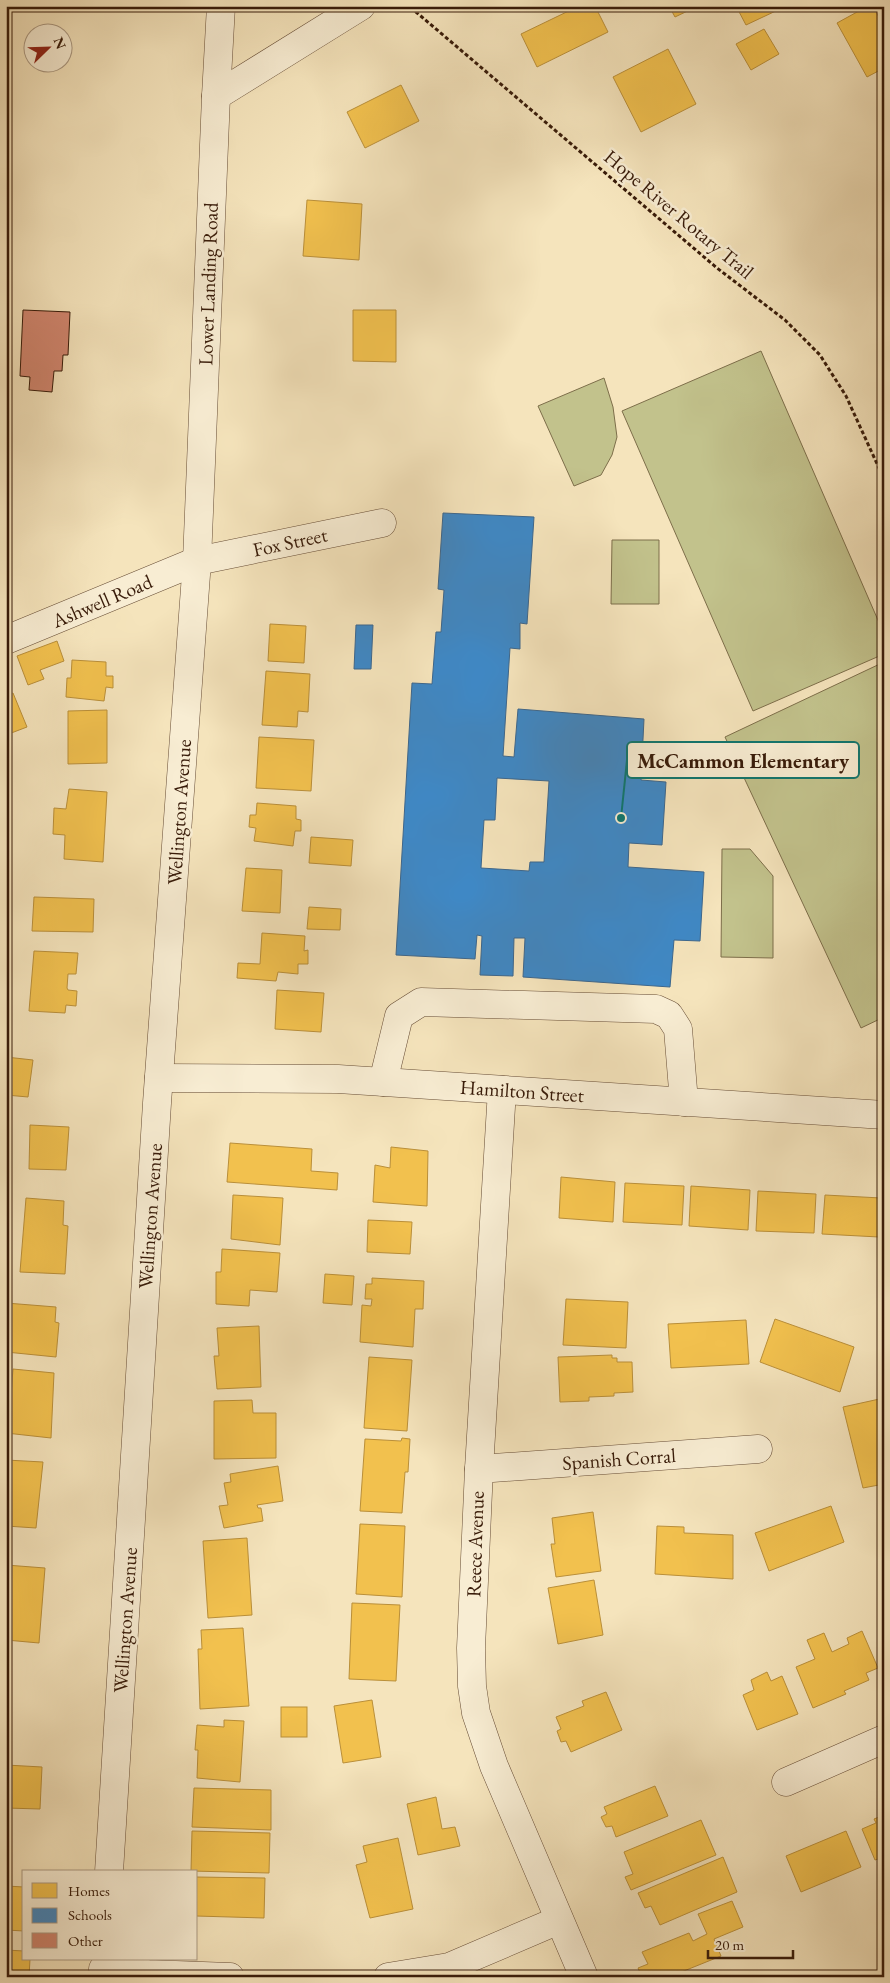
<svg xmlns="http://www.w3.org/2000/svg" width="890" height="1983" font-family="'EB Garamond',serif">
<rect width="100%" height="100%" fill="#f5e4bc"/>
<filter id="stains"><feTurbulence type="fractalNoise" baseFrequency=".004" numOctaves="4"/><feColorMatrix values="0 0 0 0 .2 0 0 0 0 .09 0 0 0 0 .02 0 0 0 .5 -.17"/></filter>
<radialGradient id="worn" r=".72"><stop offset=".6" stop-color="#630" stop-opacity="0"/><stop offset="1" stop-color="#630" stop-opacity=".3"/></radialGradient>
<g fill="#c2c28c" stroke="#7d6e4a">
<polygon points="761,351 884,634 884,654 753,711 622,411"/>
<polygon points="604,378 613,407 617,437 612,455 601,475 574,486 538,406"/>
<polygon points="612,540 659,540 659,604 611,604"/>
<polygon points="884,662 884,1017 861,1028 725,737"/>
<polygon points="722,849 750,849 773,876 773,958 721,957"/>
</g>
<g fill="#f2c14e" stroke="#ba8f39">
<polygon points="579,6 595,6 608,32 537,67 521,34"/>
<polygon points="669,6 698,6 675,17"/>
<polygon points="736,6 778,6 780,9 746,25"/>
<polygon points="868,6 873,6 884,27 884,68 867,77 837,23"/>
<polygon points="764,29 779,54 751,70 736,44"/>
<polygon points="668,49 696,104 641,132 613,77"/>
<polygon points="401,85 419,121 365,148 347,112"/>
<polygon points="307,200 362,204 359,260 303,256"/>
<polygon points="353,310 396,310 396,362 353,361"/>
<polygon points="270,624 306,626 304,663 268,661"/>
<polygon points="57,641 64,661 40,670 44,679 28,685 17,656"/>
<polygon points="72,660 106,662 106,676 113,676 113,688 106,687 104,701 66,697 67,678 71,678"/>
<polygon points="266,671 310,674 308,712 298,711 297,727 262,725"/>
<polygon points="13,693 27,727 6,735 6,695"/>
<polygon points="107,710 107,763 68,764 68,711"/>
<polygon points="259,737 314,740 311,791 256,788"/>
<polygon points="69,789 107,792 103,862 64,859 65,835 53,834 54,808 66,809"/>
<polygon points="257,803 296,806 296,819 301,820 301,831 295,831 293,846 254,841 256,828 249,827 250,815 256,815"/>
<polygon points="311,837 353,840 351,866 309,863"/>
<polygon points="246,868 282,870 280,913 242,911"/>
<polygon points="34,897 94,899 93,932 32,931"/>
<polygon points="309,907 341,909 340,930 307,929"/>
<polygon points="262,933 305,936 304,951 308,950 308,964 298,964 298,974 278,972 276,981 237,978 238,963 260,964"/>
<polygon points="34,951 78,953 76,974 68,974 67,988 68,990 77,991 76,1006 66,1005 65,1013 29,1011"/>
<polygon points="277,990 324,993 321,1032 275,1029"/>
<polygon points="6,1057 33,1060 28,1097 6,1095"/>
<polygon points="30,1125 69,1127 66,1170 29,1169"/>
<polygon points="230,1143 312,1149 311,1171 338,1173 337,1190 227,1182"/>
<polygon points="391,1147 428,1151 427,1206 373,1202 375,1165 390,1168"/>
<polygon points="561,1177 615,1182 613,1222 559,1218"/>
<polygon points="625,1183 684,1186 682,1225 623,1222"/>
<polygon points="691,1186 750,1190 748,1230 689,1226"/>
<polygon points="758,1191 816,1194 814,1233 756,1231"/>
<polygon points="233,1195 283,1198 280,1245 231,1239"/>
<polygon points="825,1195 881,1198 879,1237 822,1234"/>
<polygon points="26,1198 64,1201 63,1225 68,1226 65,1274 20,1272"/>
<polygon points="368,1220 412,1222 410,1254 367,1252"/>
<polygon points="222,1249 280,1253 277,1292 250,1290 249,1306 216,1304 216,1272 221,1272"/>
<polygon points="325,1274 354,1276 352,1305 323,1303"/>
<polygon points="372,1278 424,1281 423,1309 415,1309 413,1347 360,1342 362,1305 371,1306 372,1299 365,1299 366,1284 372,1284"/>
<polygon points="566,1299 628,1302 626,1348 563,1345"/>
<polygon points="6,1303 56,1307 55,1322 59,1323 56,1357 6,1352"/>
<polygon points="775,1319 854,1347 840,1392 760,1362"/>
<polygon points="746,1320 749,1364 671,1368 668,1324"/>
<polygon points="259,1326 261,1387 217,1389 214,1356 219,1356 217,1328"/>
<polygon points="612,1355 612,1358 617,1358 617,1362 632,1362 633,1392 614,1393 614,1396 589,1397 589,1401 560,1402 558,1357"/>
<polygon points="369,1357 412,1360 407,1431 364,1428"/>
<polygon points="13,1369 54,1373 51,1438 6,1433 6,1395 11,1395"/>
<polygon points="884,1398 884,1484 863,1488 843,1407"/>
<polygon points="252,1400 253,1413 276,1413 276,1458 214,1459 214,1401"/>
<polygon points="402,1438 410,1439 408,1472 405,1472 402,1513 360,1511 365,1439 401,1441"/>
<polygon points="6,1460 43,1462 36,1528 6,1526"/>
<polygon points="278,1466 283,1501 257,1505 258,1508 261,1508 263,1521 224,1528 219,1506 228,1505 224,1483 231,1482 230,1474"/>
<polygon points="831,1506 844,1542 769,1571 755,1533"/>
<polygon points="593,1512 601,1571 556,1577 551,1544 555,1544 552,1518"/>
<polygon points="360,1524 405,1526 402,1597 356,1594"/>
<polygon points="657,1526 684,1527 684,1533 733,1535 733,1579 655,1574"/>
<polygon points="247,1538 252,1615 208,1618 203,1541"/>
<polygon points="6,1565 45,1568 39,1643 6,1640"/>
<polygon points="594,1580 603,1635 558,1644 548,1588"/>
<polygon points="352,1603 400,1605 396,1681 349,1679"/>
<polygon points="243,1628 249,1706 200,1709 198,1649 202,1649 201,1630"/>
<polygon points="862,1631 878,1668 866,1673 869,1680 844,1691 846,1694 813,1708 796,1667 815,1659 807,1640 824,1633 832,1652 849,1644 847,1638"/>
<polygon points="767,1672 771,1681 782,1676 798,1714 757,1730 743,1695 754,1690 751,1680"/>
<polygon points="606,1692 622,1730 571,1752 566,1741 561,1742 557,1731 561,1729 556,1717 584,1706 582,1701"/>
<polygon points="372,1700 381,1757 343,1763 334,1706"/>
<rect x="281" y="1707" width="26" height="30"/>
<polygon points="224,1720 244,1721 240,1782 197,1778 198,1750 195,1750 197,1725 224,1727"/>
<polygon points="6,1765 42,1767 40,1809 6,1808"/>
<polygon points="655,1786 668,1816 616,1837 612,1826 606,1827 601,1817 607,1814 604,1807"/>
<polygon points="194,1788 271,1790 271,1830 192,1827"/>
<polygon points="436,1797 442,1829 455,1827 460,1846 418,1855 407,1804"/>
<polygon points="884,1815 884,1857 875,1860 862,1829 876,1823 874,1819"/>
<polygon points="701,1820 716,1855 631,1890 625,1877 633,1874 624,1852"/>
<polygon points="192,1831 270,1833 269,1873 191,1871"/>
<polygon points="846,1831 861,1867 801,1892 786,1856"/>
<polygon points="398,1838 413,1909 370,1918 356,1865 367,1862 363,1846"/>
<polygon points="723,1857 737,1892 660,1925 651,1906 645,1908 638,1893"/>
<polygon points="196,1877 265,1878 264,1918 196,1916"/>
<polygon points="6,1886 24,1887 24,1931 6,1930"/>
<polygon points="732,1901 743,1927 714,1939 721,1956 669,1977 642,1977 638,1968 648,1964 642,1952 689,1933 693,1941 707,1934 698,1914"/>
<polygon points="6,1950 24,1951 24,1959 30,1959 29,1977 6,1977"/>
</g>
<g fill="#3f88c5" stroke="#3d678d" fill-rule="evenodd">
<path d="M443 513 534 517 527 624 520 623V649L510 648 503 756 514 757 518 709 644 719 641 780 666 782 662 845 629 843 628 867 704 872 700 941 674 940 670 987 523 977 525 938H514L513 976 480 975 482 936 477 935 475 959 396 955 412 683 432 684 436 632H441L444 590 438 589ZM497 778 549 781 544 862H530L529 871 481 868 484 820H495Z"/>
<polygon points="356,625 373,625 371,669 354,669"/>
</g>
<polygon fill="#d0856e" stroke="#381b09" points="23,310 70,312 68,355 63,355 62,371 54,371 52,392 29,390 30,377 20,376"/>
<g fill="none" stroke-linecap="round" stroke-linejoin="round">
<defs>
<g id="minor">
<polyline points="216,96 361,6"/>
<polyline points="6,640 197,561 382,523"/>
<polyline points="159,1078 338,1079 884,1115"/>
<polyline points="383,1082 399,1016 421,1002 656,1009 669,1015 678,1029 684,1102"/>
<polyline points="502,1090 479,1469 471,1648 472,1686 476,1713 494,1766 584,1977"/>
<polyline points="479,1469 758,1449"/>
<polyline points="786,1782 884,1739"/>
<polyline points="109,1872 157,1103 197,561 216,96 221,6"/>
<polyline points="103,1969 148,1974 230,1977"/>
<polyline points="388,1977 449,1967 559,1920"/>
</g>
</defs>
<use href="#minor" stroke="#674d36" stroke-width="29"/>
<polyline stroke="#381b09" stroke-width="3" stroke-dasharray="4 2.5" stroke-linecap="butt" points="412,6 416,12 717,268 785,320 820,355 846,396 884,479"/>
<use href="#minor" stroke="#f8edd3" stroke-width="28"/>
</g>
<g text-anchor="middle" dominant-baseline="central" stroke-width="5" stroke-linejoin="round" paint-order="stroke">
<g font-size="20" fill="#381b09" stroke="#f8edd3">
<text transform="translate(679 214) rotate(40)">Hope River Rotary Trail</text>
<text transform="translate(208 284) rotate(-88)">Lower Landing Road</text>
<text transform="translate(290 542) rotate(-12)">Fox Street</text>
<text transform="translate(102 601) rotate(-23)">Ashwell Road</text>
<text transform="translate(179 812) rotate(-86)">Wellington Avenue</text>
<text transform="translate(522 1091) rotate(4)">Hamilton Street</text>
<text transform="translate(150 1216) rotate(-86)">Wellington Avenue</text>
<text transform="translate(619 1459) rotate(-4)">Spanish Corral</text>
<text transform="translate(475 1544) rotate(-88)">Reece Avenue</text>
<text transform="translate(125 1620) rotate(-86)">Wellington Avenue</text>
</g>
</g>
<path fill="none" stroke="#0f766e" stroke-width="2" d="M621 818L627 760"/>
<circle fill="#0f766e" stroke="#f8edd3" stroke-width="2" cx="621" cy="818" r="5"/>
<rect fill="#f8edd3" stroke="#0f766e" stroke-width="2" x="627" y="742" width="232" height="36" rx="5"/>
<g font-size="21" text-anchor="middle" font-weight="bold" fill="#381b09">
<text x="743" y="768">McCammon Elementary</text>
</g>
<rect width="890" height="1983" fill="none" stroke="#f5e4bc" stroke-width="25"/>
<rect x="8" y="8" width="875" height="1968" fill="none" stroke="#381b09" stroke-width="2.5"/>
<rect x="12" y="12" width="865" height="1958" fill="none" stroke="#381b09"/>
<rect x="22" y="1870" width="175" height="90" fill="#f8edd3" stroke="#ab9982"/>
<rect x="32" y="1883" width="25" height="15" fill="#f2c14e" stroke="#ab9982"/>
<text x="68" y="1896" font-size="15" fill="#381b09">Homes</text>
<rect x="32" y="1908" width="25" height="15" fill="#3f88c5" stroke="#ab9982"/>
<text x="68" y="1920" font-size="15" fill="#381b09">Schools</text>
<rect x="32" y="1933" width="25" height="15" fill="#d0856e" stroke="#ab9982"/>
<text x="68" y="1946" font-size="15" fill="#381b09">Other</text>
<g transform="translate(48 48) rotate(67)"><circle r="24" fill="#f8edd3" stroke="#ab9982"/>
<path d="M0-4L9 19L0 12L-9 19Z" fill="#8f2418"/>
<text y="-8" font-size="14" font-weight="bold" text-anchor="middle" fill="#381b09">N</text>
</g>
<path d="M708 1950v8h85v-8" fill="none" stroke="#381b09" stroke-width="2.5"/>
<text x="715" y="1950" font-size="15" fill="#381b09" stroke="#f8edd3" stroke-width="4" paint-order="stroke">20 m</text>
<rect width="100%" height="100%" filter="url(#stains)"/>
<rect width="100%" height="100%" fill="url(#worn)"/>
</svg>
